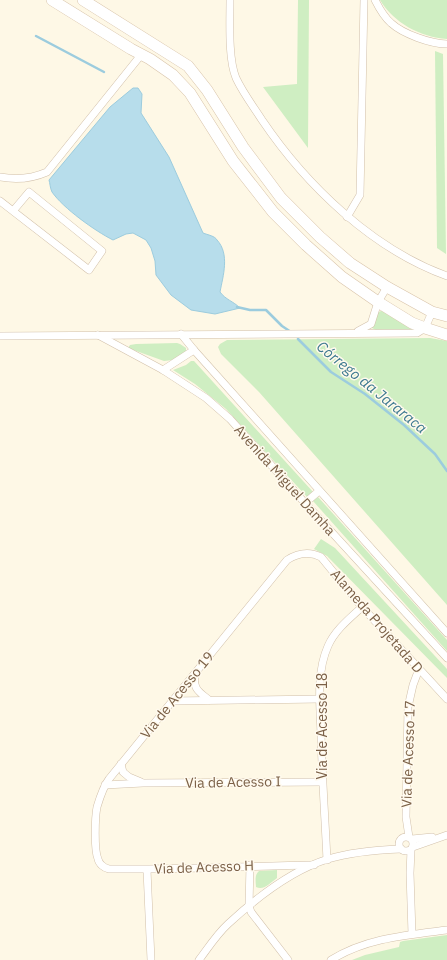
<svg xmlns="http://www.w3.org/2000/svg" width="447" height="960" font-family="'IBM Plex Sans',sans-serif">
<rect width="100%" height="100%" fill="#fef8e6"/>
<g fill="#cfeec2">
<polygon points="298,0 309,0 308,148 263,87 297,84"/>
<path d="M380 0H447V39C420 37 394 23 380 0Z"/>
<polygon points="435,51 443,54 446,254 437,248"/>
<polygon points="383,310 416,327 414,331 376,330 372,328 371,325 373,315"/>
<polygon points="430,338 447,341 447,605 259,392 221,354 218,347 220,344 227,340"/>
<polygon points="177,343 180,344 186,348 186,352 173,360 164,361 128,348 130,345 136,344"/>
<polygon points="191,361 194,361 314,493 308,498 226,409 195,384 173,370 186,365"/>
<polygon points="318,497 447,640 447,651 313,501"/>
<polygon points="321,539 335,548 447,669 447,678 327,556 314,549"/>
<path d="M277 870V878C271 882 264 891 256 887 256 882 254 875 259 871Z"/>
<polygon points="447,935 447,960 352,960 365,955 399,947 400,942 403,941"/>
</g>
<path fill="#b7ddeb" stroke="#9cccde" d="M133 88H138L142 94 141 113 169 157 203 233C208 235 215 236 217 240 230 254 223 276 220 292 226 300 233 301 240 308L215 314 191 310 171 295 156 275 155 261 151 248 146 240 133 233 126 234 113 240C95 231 63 208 52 192 50 188 50 183 49 180L110 107Z"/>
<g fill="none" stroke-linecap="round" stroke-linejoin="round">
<g stroke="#9cccde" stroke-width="2.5">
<polyline points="36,36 104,72"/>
<polyline points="237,307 250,310 266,310 282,326 291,332"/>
<polyline points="298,339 331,372 365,394 404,425 435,454 447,471"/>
</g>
<defs>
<g id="street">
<path d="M230 0C230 22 228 59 236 78 243 93 253 106 262 120 306 185 372 249 447 276"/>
<path d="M375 0C379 8 384 17 391 23 403 34 431 44 447 44"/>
<path d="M0 177C16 180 31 179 47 172L141 55"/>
<polyline points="0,201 89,270 102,251 29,192 13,211"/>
<polyline points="347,217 360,195 364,0"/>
<polyline points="358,331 371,324 378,302 387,287"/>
<polyline points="181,334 194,350 447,633"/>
<polyline points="98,335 163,370 206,398 230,419 305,503 447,658"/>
<polyline points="0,336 417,333 425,328 432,312"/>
<polyline points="163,370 194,350"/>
<polyline points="305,503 319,491"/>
<path d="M195 674C193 689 198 691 209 700"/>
<polyline points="172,701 320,699"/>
<polyline points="121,764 123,772 129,777 141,782"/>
<polyline points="105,785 143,783 322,782"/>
<circle cx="406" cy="844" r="7"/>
<polyline points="409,837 406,817 408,707 413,685 419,669"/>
<polyline points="412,839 432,837"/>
<polyline points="413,847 447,835"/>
<polyline points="411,850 410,873 412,934"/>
<path d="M327 860C325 818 322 776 321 734 320 705 316 673 328 646 335 630 350 618 362 607"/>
<polyline points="250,865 249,906 251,912 288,960"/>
<path d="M314 865C245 866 177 870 109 869 104 868 99 864 98 859 94 850 95 817 97 807 100 797 103 787 109 779L287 560C298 553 309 551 321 557L362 607 447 699"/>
<polyline points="147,870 151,960"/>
<path d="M199 960C208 948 217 934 228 924 255 899 292 870 328 859 351 852 376 850 401 849"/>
<path d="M331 960C366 938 407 935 447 930"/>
</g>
<g id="secondary">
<polyline points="52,0 131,49 150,59 173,75 190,93 233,161 273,212 306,245 342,277 378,302 412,323 425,328 447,335"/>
<polyline points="83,0 188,66 207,90 243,147 281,198 320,237 350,263 387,287 432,312 447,316"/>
</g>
</defs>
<use href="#street" stroke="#d2c0aa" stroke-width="8"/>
<use href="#secondary" stroke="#d8c3a9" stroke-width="12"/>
<use href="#street" stroke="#fff" stroke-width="7"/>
<use href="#secondary" stroke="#fff" stroke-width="11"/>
</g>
<g text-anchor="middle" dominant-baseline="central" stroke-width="3" stroke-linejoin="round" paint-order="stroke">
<g font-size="14" fill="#7b6047" stroke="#fffaee">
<text transform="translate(285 480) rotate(48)">Avenida Miguel Damha</text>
<text transform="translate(377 621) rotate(49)">Alameda Projetada D</text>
<text transform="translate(177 695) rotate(-51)">Via de Acesso 19</text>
<text transform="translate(322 726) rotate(-90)">Via de Acesso 18</text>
<text transform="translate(408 754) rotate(-88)">Via de Acesso 17</text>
<text transform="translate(233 782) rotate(-1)">Via de Acesso I</text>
<text transform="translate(204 867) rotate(-2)">Via de Acesso H</text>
</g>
<g font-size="15" font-style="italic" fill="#3e7a90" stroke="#fffaee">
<text transform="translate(372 387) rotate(39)">Córrego da Jararaca</text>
</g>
</g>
</svg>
